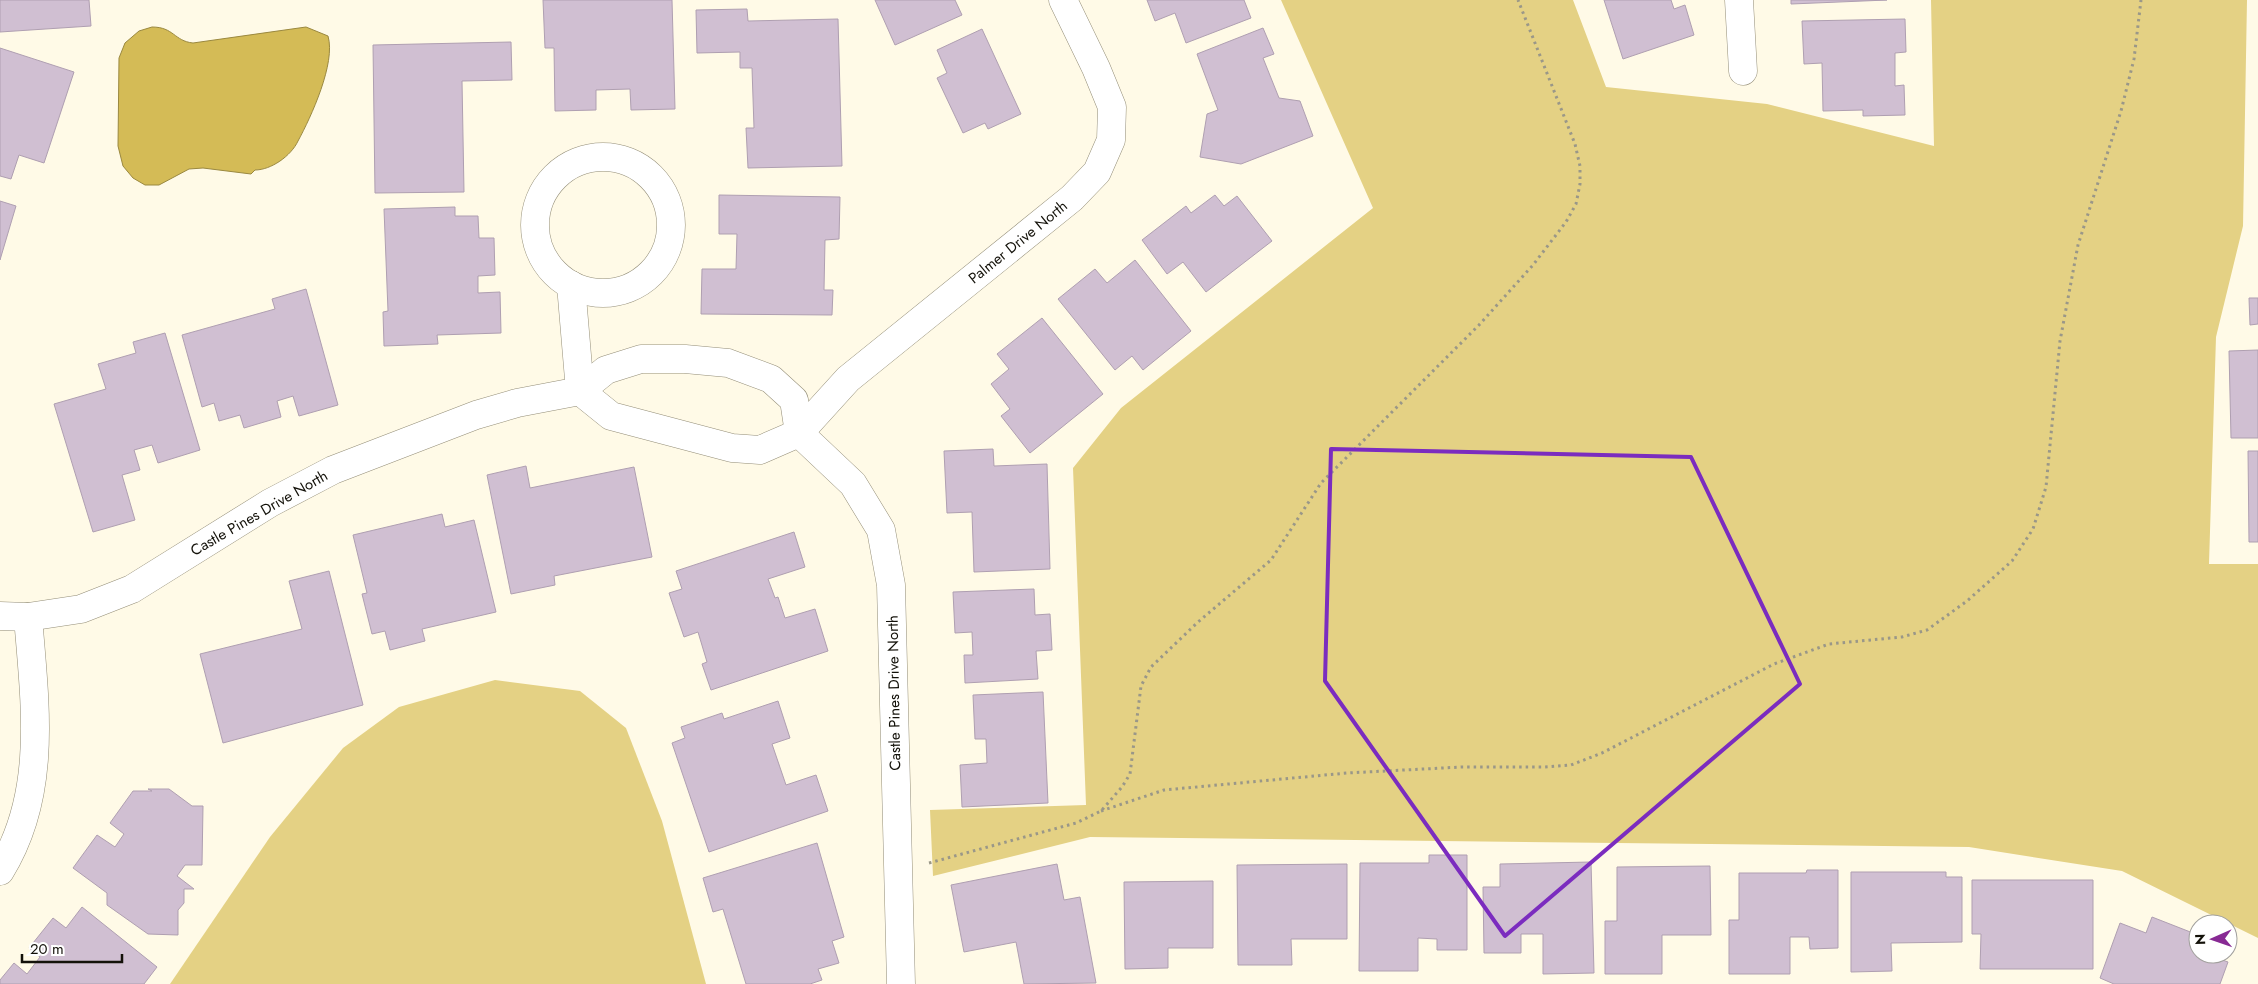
<svg xmlns="http://www.w3.org/2000/svg" width="2258" height="984" font-family="Jost,sans-serif">
<rect width="100%" height="100%" fill="#fffae7"/>
<g fill="#e4d184">
<polygon points="1281,0 1573,0 1606,87 1767,104 1934,146 1931,0 2247,0 2243,226 2216,337 2209,564 2258,564 2258,938 2122,871 1969,847 1090,837 933,876 930,810 1086,805 1073,468 1121,408 1373,208"/>
<polygon points="495,680 580,691 626,728 662,821 706,984 170,984 270,837 343,748 399,707"/>
</g>
<path fill="#d4bb56" stroke="#9a883f" d="M152 27C174 27 174 41 193 43L306 27 328 36C336 63 311 117 298 141 291 156 271 170 255 170L251 174 203 168 189 169 159 185H145L133 178 123 166 118 146 119 58 125 43 139 31Z"/>
<g fill="#d0bfd2" stroke="#af9fb1">
<polygon points="0,0 89,0 91,26 0,32"/>
<polygon points="543,0 672,0 675,109 631,110 630,89 596,90 596,110 555,111 554,48 545,48"/>
<polygon points="875,0 955,0 962,15 895,45"/>
<polygon points="1147,0 1244,0 1251,18 1186,43 1175,13 1155,21"/>
<polygon points="1604,0 1671,0 1674,9 1685,5 1694,35 1623,59"/>
<polygon points="1791,0 1887,0 1791,4"/>
<polygon points="747,9 748,21 838,19 842,166 748,168 746,128 754,128 752,68 740,68 740,52 697,53 696,10"/>
<polygon points="1905,19 1906,52 1895,53 1895,86 1904,85 1905,115 1863,116 1863,110 1823,111 1822,63 1804,64 1802,21"/>
<polygon points="1263,28 1274,54 1263,58 1279,98 1300,101 1313,136 1241,164 1200,157 1207,114 1218,110 1197,54"/>
<polygon points="982,29 1021,114 988,129 985,123 963,133 937,78 947,73 937,50"/>
<polygon points="511,42 512,80 462,81 464,192 375,193 373,45"/>
<polygon points="0,48 74,72 44,163 19,155 11,179 0,176"/>
<polygon points="719,195 840,197 839,239 825,240 824,290 833,290 832,315 701,314 702,269 736,269 737,234 719,234"/>
<polygon points="1215,195 1224,206 1237,196 1272,241 1206,292 1183,262 1167,274 1142,240 1186,206 1191,213"/>
<polygon points="0,201 16,206 0,260"/>
<polygon points="455,207 455,216 478,216 479,238 494,238 495,275 478,276 478,293 500,292 501,333 437,335 438,344 384,346 383,312 388,311 384,209"/>
<polygon points="1135,260 1191,331 1143,370 1132,356 1115,370 1058,299 1095,269 1107,283"/>
<polygon points="306,289 338,405 299,416 293,396 277,401 281,417 244,428 240,415 219,421 214,403 202,407 182,335 275,309 272,299"/>
<polygon points="2249,298 2258,298 2258,324 2250,325"/>
<polygon points="1042,318 1103,394 1030,453 1001,416 1010,409 991,384 1009,369 997,354"/>
<polygon points="165,333 200,450 158,463 152,445 134,450 140,470 122,475 135,520 93,532 54,404 106,389 98,364 136,353 133,342"/>
<polygon points="2258,350 2258,438 2231,438 2229,351"/>
<polygon points="993,449 994,466 1047,464 1050,569 974,572 972,512 947,513 944,451"/>
<polygon points="2248,451 2258,451 2258,542 2249,542"/>
<polygon points="526,466 530,488 634,467 652,557 554,576 555,585 511,594 487,475"/>
<polygon points="442,514 445,527 474,520 496,612 422,629 425,641 390,650 385,631 372,634 362,594 367,593 353,535"/>
<polygon points="794,532 805,567 768,579 775,598 778,597 785,618 815,609 828,651 711,690 702,664 707,662 698,632 684,637 669,593 682,589 676,571"/>
<polygon points="329,571 363,705 223,743 200,654 302,629 289,581"/>
<polygon points="1034,589 1035,615 1050,614 1052,650 1036,651 1038,679 965,683 964,655 973,655 972,632 955,633 953,592"/>
<polygon points="1043,692 1048,803 962,807 960,765 987,763 986,739 975,739 973,695"/>
<polygon points="778,701 790,738 772,744 786,785 816,775 828,811 709,852 672,743 685,738 681,727 722,713 724,719"/>
<polygon points="148,789 169,789 192,806 203,806 202,865 185,865 177,876 194,889 184,889 184,903 178,910 178,935 148,934 107,905 107,893 73,868 97,835 115,847 124,834 110,823 133,791 152,791"/>
<polygon points="817,843 844,937 832,941 839,963 818,969 822,980 810,984 746,984 723,909 713,912 703,878"/>
<polygon points="1429,855 1467,855 1467,950 1437,950 1437,939 1418,938 1418,971 1359,971 1360,863 1429,863"/>
<polygon points="1591,862 1594,973 1543,974 1543,934 1521,934 1521,953 1484,953 1483,887 1500,887 1500,864"/>
<polygon points="1057,864 1064,900 1080,897 1096,983 1024,984 1016,942 964,952 951,885"/>
<polygon points="1347,864 1347,939 1291,939 1292,965 1238,965 1237,865"/>
<polygon points="1710,866 1711,935 1662,935 1662,974 1605,974 1605,921 1617,921 1617,867"/>
<polygon points="1807,870 1838,870 1838,948 1810,949 1809,937 1790,937 1790,974 1729,974 1729,920 1739,920 1739,873 1806,873"/>
<polygon points="1851,872 1946,872 1946,877 1962,877 1962,942 1891,943 1892,971 1851,972"/>
<polygon points="1972,880 2093,880 2093,969 1980,969 1981,934 1972,934"/>
<polygon points="1213,881 1213,948 1168,948 1168,968 1125,969 1124,882"/>
<polygon points="82,907 157,967 144,984 0,984 0,980 14,963 27,974 40,957 29,948 53,918 66,928"/>
<polygon points="2152,917 2198,935 2195,950 2198,951 2198,954 2206,954 2228,962 2220,984 2114,984 2100,978 2120,923 2146,933"/>
</g>
<g fill="none" stroke-linecap="round" stroke-linejoin="round">
<defs>
<g id="minor">
<polyline points="1739,0 1743,71"/>
<circle cx="603" cy="225" r="68"/>
<polyline points="571,285 580,391"/>
<polyline points="580,391 611,416 732,448 760,450 799,433 848,379 1072,198 1097,172 1111,140 1112,107 1096,68 1063,0"/>
<polyline points="0,616 28,617 81,609 132,589 270,503 333,470 476,415 517,403 580,391 606,370 641,359 685,359 728,363 771,379 794,400 799,433 853,484 881,530 891,585 901,984"/>
<path d="M0 871C48 794 35 704 28 617"/>
</g>
</defs>
<use href="#minor" stroke="#948e78" stroke-width="29"/>
<g stroke="#9a9788" stroke-width="3" stroke-dasharray="2.5 4" stroke-linecap="butt">
<polyline points="1101,811 1164,790 1347,773 1462,767 1545,767 1571,765 1602,753 1774,664 1829,644 1902,637 1927,630 1967,601 2012,561 2033,529 2046,487 2060,341 2078,245 2121,111 2134,59 2141,0"/>
<polyline points="929,863 1076,823 1101,811 1122,787 1130,774 1141,686 1151,667 1198,622 1271,560 1321,483 1479,325 1533,265 1566,222 1576,204 1580,184 1580,166 1575,144 1518,0"/>
</g>
<use href="#minor" stroke="#fff" stroke-width="28"/>
</g>
<path fill="none" stroke="#7b2cbf" stroke-width="4" stroke-linejoin="round" d="M1331 449 1691 457 1800 684 1505 936 1325 681Z"/>
<g text-anchor="middle" dominant-baseline="central" stroke-width="4" stroke-linejoin="round" paint-order="stroke">
<g font-size="15" fill="#131109" stroke="#fff">
<text transform="translate(1018 242) rotate(-39)">Palmer Drive North</text>
<text transform="translate(259 513) rotate(-30)">Castle Pines Drive North</text>
<text transform="translate(894 693) rotate(-91)">Castle Pines Drive North</text>
</g>
</g>
<g transform="translate(2213 939) rotate(268)"><circle r="24" fill="#ffffff" stroke="#a1a09d"/>
<path d="M0-4L9 19L0 12L-9 19Z" fill="#882a94"/>
<text y="-8" font-size="14" font-weight="bold" text-anchor="middle" fill="#131109">N</text>
</g>
<path d="M22 954v8h100v-8" fill="none" stroke="#131109" stroke-width="2.5"/>
<text x="30" y="954" font-size="15" fill="#131109" stroke="#ffffff" stroke-width="4" paint-order="stroke">20 m</text>
</svg>
